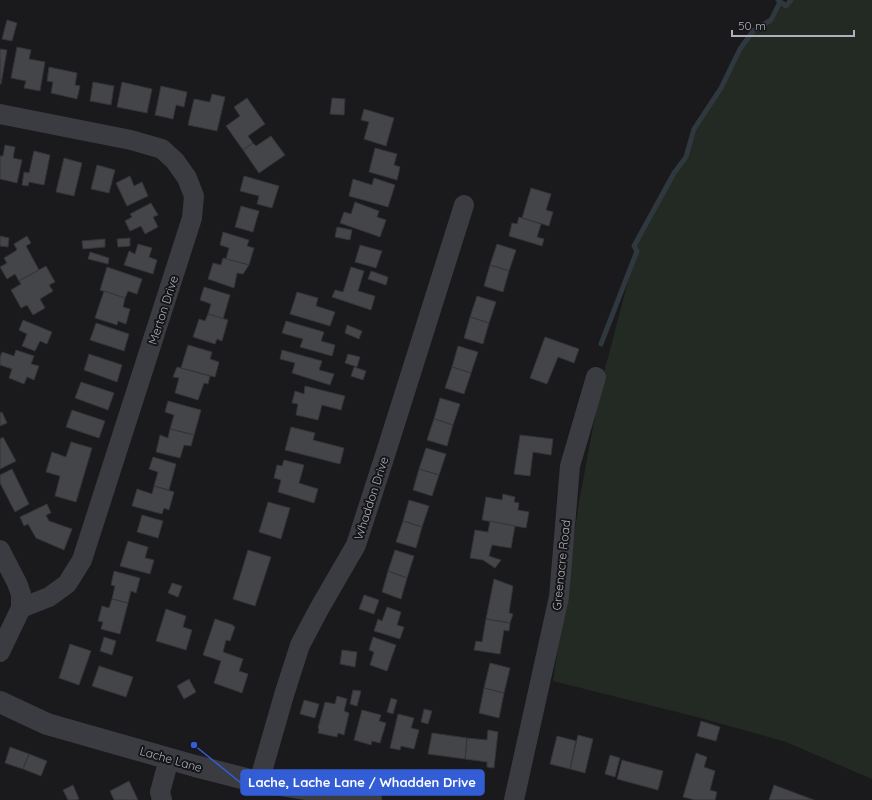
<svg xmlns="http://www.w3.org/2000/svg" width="872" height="800" font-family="Quicksand,sans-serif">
<rect width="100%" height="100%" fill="#1a1a1c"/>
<polygon fill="#222a23" points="791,0 872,0 872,779 786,742 697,717 553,681 579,502 601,384 636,251 634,246 674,173 686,157 694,129 721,88 740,49 753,31 771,20 780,2 786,6"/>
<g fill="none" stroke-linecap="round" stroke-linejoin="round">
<g stroke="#30383f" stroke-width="5">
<polyline points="778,0 786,6 791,0"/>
<polyline points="601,344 637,251 634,246 674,173 686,157 694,129 721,88 740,49 753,31 771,20 780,2"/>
</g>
</g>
<g fill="#444549" stroke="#343438">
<polygon points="7,20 17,23 12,41 2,39"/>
<polygon points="17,47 31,50 29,59 45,62 40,91 24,88 26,81 11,78"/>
<polygon points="0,49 7,50 1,84 0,84"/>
<polygon points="49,67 77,73 75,85 80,86 77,99 51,93 53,82 47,81"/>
<polygon points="93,82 114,86 111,105 90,101"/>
<polygon points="122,82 152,89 147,113 117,107"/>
<polygon points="161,86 187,92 184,107 176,105 173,119 155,115"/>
<polygon points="212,94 225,97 217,131 188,125 194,99 210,102"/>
<polygon points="247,98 265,124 248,136 253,143 243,150 226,126 240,116 234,107"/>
<polygon points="332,98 345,99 344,115 330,114"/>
<polygon points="364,109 394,118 386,146 364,139 369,122 361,120"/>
<polygon points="271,136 285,155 259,173 243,150 253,143 256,146"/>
<polygon points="5,145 15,147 13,158 22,160 17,183 0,179 0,156 3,156"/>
<polygon points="375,148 397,154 394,165 400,167 397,180 369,172"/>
<polygon points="34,151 50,155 44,185 29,182 28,186 22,185 24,172 29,173"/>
<polygon points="64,158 82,163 74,196 56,192"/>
<polygon points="97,165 115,170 109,193 91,189"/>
<polygon points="130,176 134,186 142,182 148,196 127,206 116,183"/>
<polygon points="244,176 279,186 272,208 257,204 259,196 240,191"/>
<polygon points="374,178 395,185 388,207 349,196 353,179 372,185"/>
<polygon points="531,188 551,194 546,210 553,212 549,226 522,218"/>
<polygon points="355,202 379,211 377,217 386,220 380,237 340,223 344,212 351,214"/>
<polygon points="151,203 158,215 153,217 158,227 145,234 141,226 130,231 125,221 132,217 130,214"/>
<polygon points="241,206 259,211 253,232 235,227"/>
<polygon points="519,217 541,224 537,237 544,239 542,246 509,236 512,223 517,224"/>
<polygon points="337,227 352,230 350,240 335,237"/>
<polygon points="223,232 249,240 247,246 254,248 249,265 226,259 229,248 220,245"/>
<polygon points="0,236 9,238 8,247 0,246"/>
<polygon points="27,236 31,243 26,246 39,270 19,281 15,274 7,279 0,267 7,263 4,258 17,250 14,244"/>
<polygon points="130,238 130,246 118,247 117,239"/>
<polygon points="105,239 105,247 83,249 82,241"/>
<polygon points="138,244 152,248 149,257 157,260 153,274 124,265 129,251 135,254"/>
<polygon points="497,244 516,250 509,271 490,265"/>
<polygon points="360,245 382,251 376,268 355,262"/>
<polygon points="90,252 109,258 108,264 88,259"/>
<polygon points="223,258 249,265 243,274 237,273 234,288 208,279 213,263 221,265"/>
<polygon points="490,265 509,271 503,292 484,286"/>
<polygon points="46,266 55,282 49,285 53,291 40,299 45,308 33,315 27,305 21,308 11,290 21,284 19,281"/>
<polygon points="107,267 142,279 137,294 128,291 125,298 100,290"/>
<polygon points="351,267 364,271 358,291 375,296 371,310 332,297 335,290 343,292"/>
<polygon points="371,271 388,277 386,285 368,279"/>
<polygon points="204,287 230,295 223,319 208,314 211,304 200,300"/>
<polygon points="104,291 125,298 123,307 130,309 126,324 118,321 117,325 95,318"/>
<polygon points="297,292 318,298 316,306 335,312 330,326 290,314"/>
<polygon points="477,296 496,302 489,323 470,317"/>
<polygon points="208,314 228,320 222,341 217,339 215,344 193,337 199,319 205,321"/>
<polygon points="470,317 489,323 483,344 464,338"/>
<polygon points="23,320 52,332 47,344 40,341 35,351 22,346 27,334 19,330"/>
<polygon points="286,321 324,332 321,341 335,345 332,356 300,347 303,339 282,333"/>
<polygon points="96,323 129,334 124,351 90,340"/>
<polygon points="347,325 362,331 359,339 345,333"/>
<polygon points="545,337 579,349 574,363 558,357 547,384 530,378"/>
<polygon points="188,345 212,352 210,359 219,362 215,377 181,368"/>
<polygon points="458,346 478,352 471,373 452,367"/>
<polygon points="16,350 34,356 31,364 39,366 34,380 27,377 24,384 9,378 12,369 0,365 0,357 2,352 14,356"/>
<polygon points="282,350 322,361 319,370 334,374 330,385 292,373 295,363 280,359"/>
<polygon points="89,354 122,365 117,382 84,370"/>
<polygon points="348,354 360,357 357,367 345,363"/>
<polygon points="177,367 210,376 208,384 204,383 198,400 175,393 179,378 173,377"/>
<polygon points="354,367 366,371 363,380 351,376"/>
<polygon points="452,367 471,373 464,394 445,388"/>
<polygon points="81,382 114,393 108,410 75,398"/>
<polygon points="305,386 345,396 341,410 322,405 318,420 296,415 298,404 292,403 295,391 304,394"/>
<polygon points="440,398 460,404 453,425 434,419"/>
<polygon points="168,401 201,410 194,435 170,429 174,415 165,412"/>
<polygon points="72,410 105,421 99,438 66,427"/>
<polygon points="2,412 7,423 0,426 0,413"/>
<polygon points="434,419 453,425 447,446 427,440"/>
<polygon points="291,427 315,433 313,440 344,448 340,464 285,450"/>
<polygon points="170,429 194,435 191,446 184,445 180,458 156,452 160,435 168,438"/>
<polygon points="520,435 553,439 551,455 533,452 530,476 514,474"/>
<polygon points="3,437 16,461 0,469 0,439"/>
<polygon points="71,442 92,448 76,502 55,496 60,476 46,472 52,452 66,457"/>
<polygon points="426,448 446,454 439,475 419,469"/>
<polygon points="153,457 176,464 169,490 154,486 158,472 149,469"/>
<polygon points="284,460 304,465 299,483 318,489 314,503 278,492 281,480 274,478 277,465 282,466"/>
<polygon points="12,469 29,504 15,512 0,483 0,475"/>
<polygon points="419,469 439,475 432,496 413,490"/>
<polygon points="154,486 174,492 169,510 164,508 162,514 132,506 137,489 152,494"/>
<polygon points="503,494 515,497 514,502 519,503 518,510 529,512 526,528 482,520 486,497 502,500"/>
<polygon points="409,500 429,506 422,527 403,521"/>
<polygon points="268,502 290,508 281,539 259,532"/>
<polygon points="47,504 51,513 46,515 49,521 72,529 64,550 36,538 28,524 24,526 20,517"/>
<polygon points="142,515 163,521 158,538 137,532"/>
<polygon points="403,521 422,527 416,548 396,542"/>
<polygon points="490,521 515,526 511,548 492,545 489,556 501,560 495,568 483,560 470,558 475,530 488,532"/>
<polygon points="128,541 148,547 145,558 154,560 150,574 120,566"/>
<polygon points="248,550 271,557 255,606 233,599"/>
<polygon points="395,550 414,556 407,578 388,571"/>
<polygon points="114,571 140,578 136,593 131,591 128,603 112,599 115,586 111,585"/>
<polygon points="388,571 407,578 401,599 382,592"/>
<polygon points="494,579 513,586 509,613 513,614 510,623 486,619"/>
<polygon points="172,583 182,586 178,597 168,593"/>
<polygon points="364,595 379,600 374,614 359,609"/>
<polygon points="112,599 128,603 120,634 101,629 103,622 98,621 102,606 109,608"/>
<polygon points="387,607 401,612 397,625 404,627 400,639 374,631 378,619 382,621"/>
<polygon points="166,609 186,616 183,627 192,630 186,650 156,641"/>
<polygon points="215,619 233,625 233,626 235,627 230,641 226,640 223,652 243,659 239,671 248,674 242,693 214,683 221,661 203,655"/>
<polygon points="486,619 510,623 509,631 504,630 500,654 474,650 476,641 482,642"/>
<polygon points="104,637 116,641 112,655 100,651"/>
<polygon points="373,637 396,645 387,671 370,665 374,652 369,650"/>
<polygon points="70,644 91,651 79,685 59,678"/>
<polygon points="342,650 357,652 355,667 340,664"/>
<polygon points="490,663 510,668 504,693 484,688"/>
<polygon points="99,666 133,677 126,697 92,686"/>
<polygon points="189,679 196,692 184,699 177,686"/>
<polygon points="484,688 504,693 499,718 479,713"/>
<polygon points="353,690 361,691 357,706 350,704"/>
<polygon points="337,696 347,699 344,711 349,713 344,735 338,733 337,737 318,733 319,729 318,728 325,702 335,704"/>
<polygon points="391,698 397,700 393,714 387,712"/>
<polygon points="304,700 319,704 315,718 300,714"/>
<polygon points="424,709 432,711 428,724 421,722"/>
<polygon points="362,710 381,715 379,721 386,723 380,743 372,741 371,745 354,740"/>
<polygon points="398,714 414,718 411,728 419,730 414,749 401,746 400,750 390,748"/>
<polygon points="701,721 720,727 716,741 697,736"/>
<polygon points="488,730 498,732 494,768 487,767 487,762 465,759 467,738 487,740"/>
<polygon points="432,733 467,738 465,759 428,754"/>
<polygon points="578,735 593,739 585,773 570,769"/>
<polygon points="557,736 576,741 570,769 550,764"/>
<polygon points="10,747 29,754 23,769 5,763"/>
<polygon points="696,753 707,757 704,767 715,771 710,790 717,792 715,800 695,800 683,797"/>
<polygon points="29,754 47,761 41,776 23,769"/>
<polygon points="610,755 620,758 615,777 605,774"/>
<polygon points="622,760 663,771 658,790 617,779"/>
<polygon points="129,781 138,800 114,800 110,791"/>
<polygon points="73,785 79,799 76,800 68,800 63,790"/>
<polygon points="774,785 814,800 769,800"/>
</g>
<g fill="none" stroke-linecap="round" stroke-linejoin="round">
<g stroke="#3b3c41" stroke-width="20">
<polyline points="0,114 131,140 162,149 175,161 187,178 194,196 192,218 82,560 67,584 49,597 21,608"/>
<polyline points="0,550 17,583 21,594 21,608 0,652"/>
<polyline points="259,782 284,695 300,645 319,609 356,545 387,449 464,205"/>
<polyline points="162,800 160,792 169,759"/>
<polyline points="514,800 559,597 570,466 596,377"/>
</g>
<polyline stroke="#3b3c41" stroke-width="22" points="0,702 47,724 195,766 246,779 371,800"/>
</g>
<g text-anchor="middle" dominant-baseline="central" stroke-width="4" stroke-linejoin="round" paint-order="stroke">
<g font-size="12" fill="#adb1bb" stroke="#151517">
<text transform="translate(163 310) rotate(-72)">Merton Drive</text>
<text transform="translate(371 498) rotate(-72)">Whaddon Drive</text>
<text transform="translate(561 565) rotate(-84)">Greenacre Road</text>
<text transform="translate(171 759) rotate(16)">Lache Lane</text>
</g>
</g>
<path fill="none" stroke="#335dd4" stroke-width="1.5" d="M194 745L241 783"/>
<circle fill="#335dd4" stroke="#151517" stroke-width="1.5" cx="194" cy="745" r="4"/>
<rect fill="#335dd4" stroke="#335dd4" stroke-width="1.5" x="241" y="770" width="243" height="25" rx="4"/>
<g font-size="13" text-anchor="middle" font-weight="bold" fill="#fff">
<text x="362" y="787">Lache, Lache Lane / Whadden Drive</text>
</g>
<path d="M732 30v6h122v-6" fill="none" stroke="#adb1bb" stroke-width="2"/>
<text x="738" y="30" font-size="12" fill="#adb1bb" stroke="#151517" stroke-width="3" paint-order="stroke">50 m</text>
</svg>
